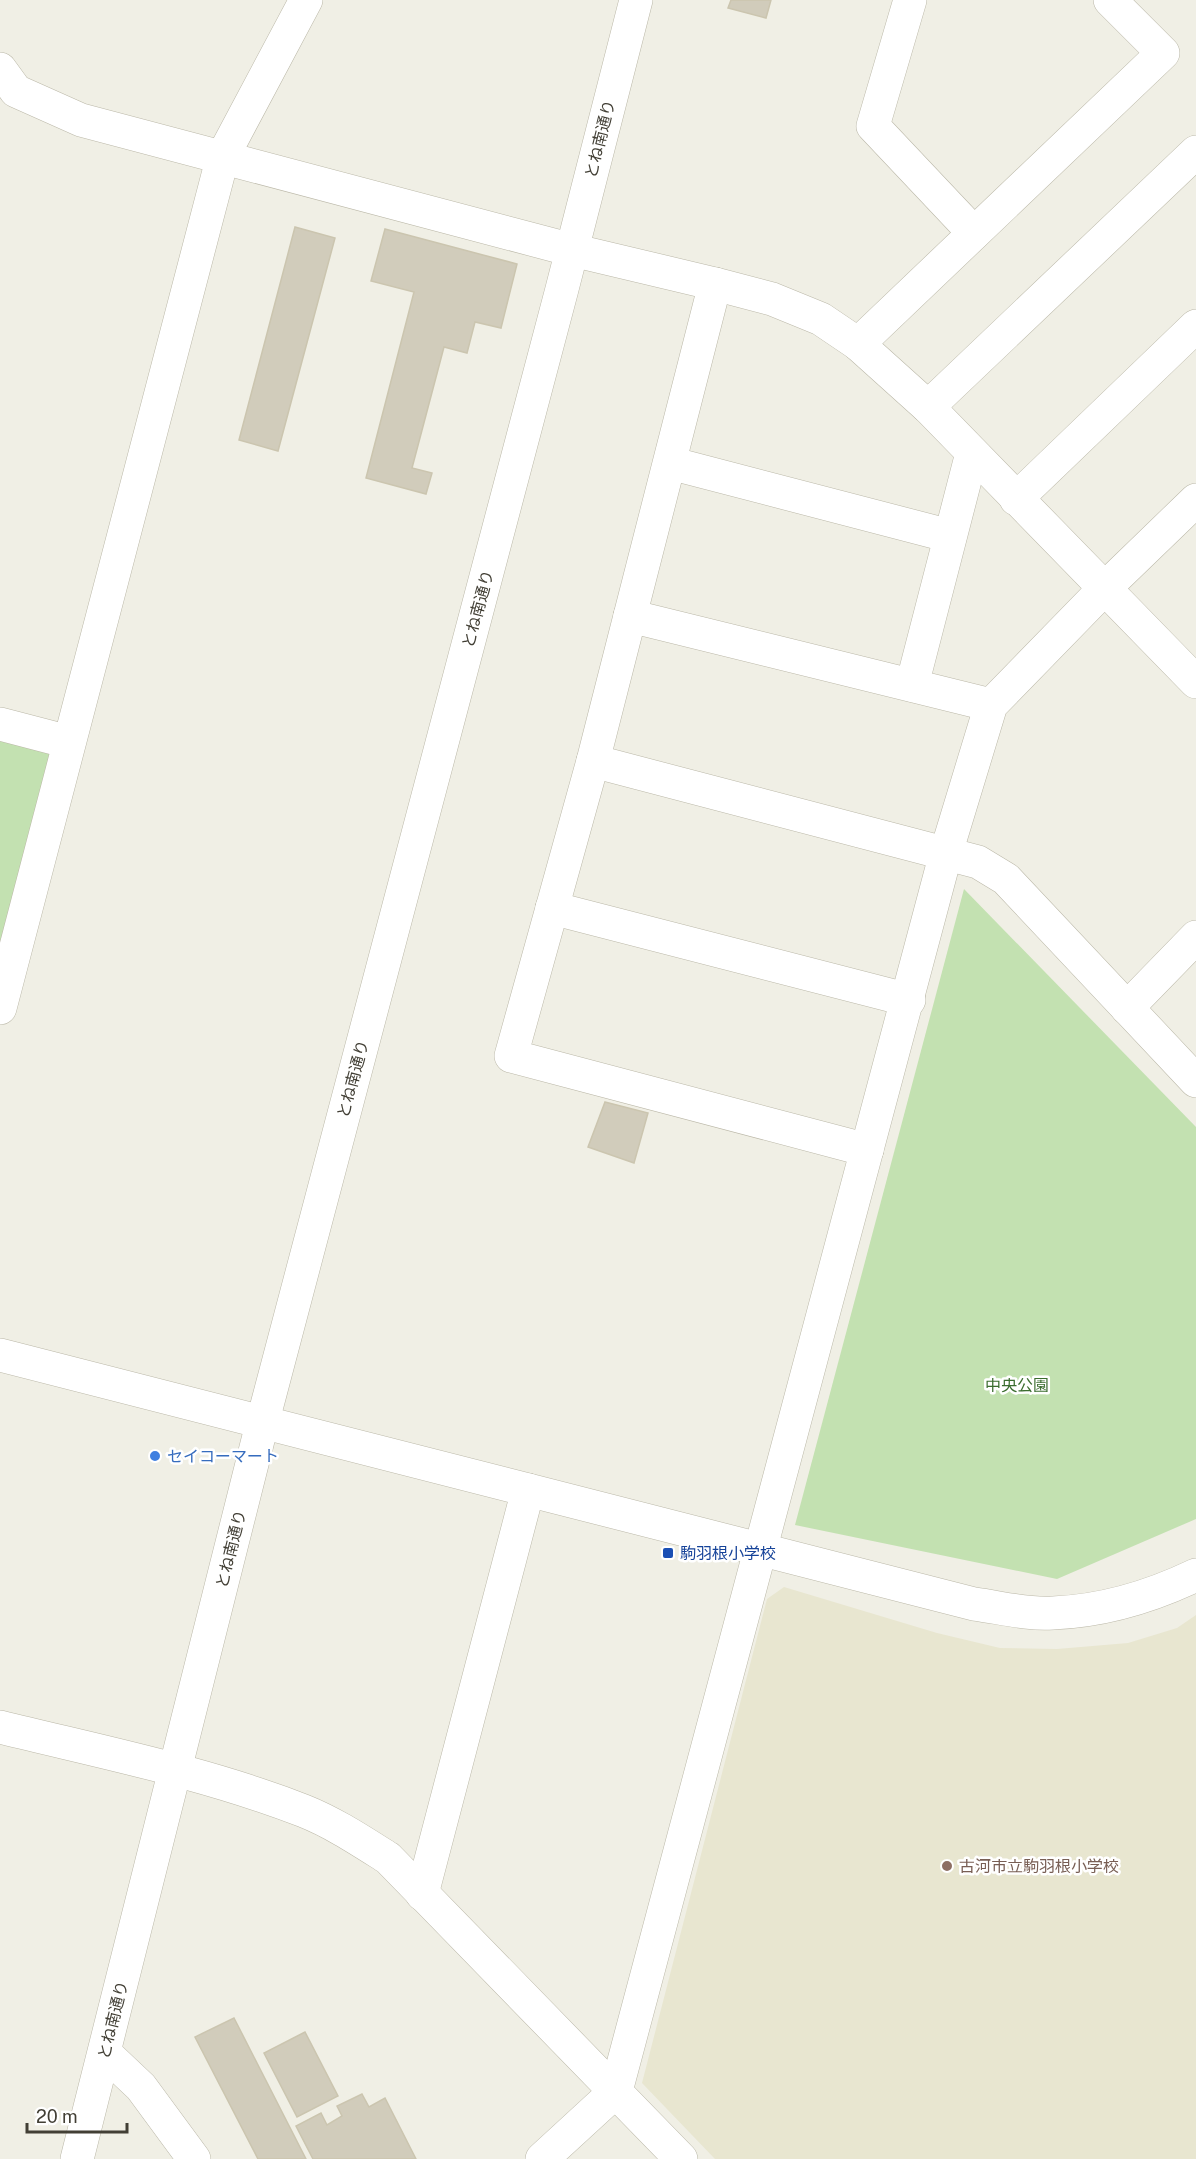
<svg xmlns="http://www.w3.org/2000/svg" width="1196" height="2159" font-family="'Public Sans','Noto Sans JP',sans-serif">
<rect width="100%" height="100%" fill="#f0efe5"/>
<polygon fill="#e8e6d0" points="784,1587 937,1633 1000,1648 1057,1649 1128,1643 1177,1628 1196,1615 1196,2159 715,2159 642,2083 767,1599"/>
<g fill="#c3e1b1">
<polygon points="0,724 69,742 0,1008"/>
<polygon points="964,889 1196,1127 1196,1519 1057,1579 795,1525"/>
</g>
<g fill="#d1ccbb" stroke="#cbc5af" stroke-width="1.5">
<polygon points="731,0 771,0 766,18 728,8"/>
<polygon points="295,227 335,238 278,451 239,440"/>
<polygon points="385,229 517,264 501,328 475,322 467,353 444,347 412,468 432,473 426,494 366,478 414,292 371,281"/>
<polygon points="605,1102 648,1113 634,1163 588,1147"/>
<polygon points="234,2018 306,2159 258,2159 195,2037"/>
<polygon points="305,2032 338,2096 297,2117 264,2053"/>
<polygon points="362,2094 369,2107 385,2098 416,2159 313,2159 296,2126 321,2113 327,2125 342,2116 337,2106"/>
</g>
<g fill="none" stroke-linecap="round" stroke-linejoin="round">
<defs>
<g id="minor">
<polyline points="910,0 873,126 974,233"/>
<polyline points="0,69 16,91 81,120 572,250 715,284 772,299 821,319 858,344 928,407 1196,682"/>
<polyline points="715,284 630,616 991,705"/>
<polyline points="858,344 1163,53 1110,0"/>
<polyline points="928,407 1196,152"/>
<polyline points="670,463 950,536"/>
<polyline points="1016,499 1196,326"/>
<polyline points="630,616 593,761 511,1056 867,1150"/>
<polyline points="912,685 972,453"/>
<polyline points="0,724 69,742"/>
<polyline points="593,761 978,862 1006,879 1196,1081"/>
<polyline points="552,908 909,1000"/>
<polyline points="0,1008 223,156 306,0"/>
<polyline points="1127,1008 1196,937"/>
<path d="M0 1355 974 1604C999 1607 1027 1615 1053 1613 1104 1611 1150 1597 1196 1575"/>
<path d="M0 1727C101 1752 207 1773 304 1811 334 1823 361 1841 388 1858L681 2159"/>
<polyline points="422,1894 528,1490"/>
<polyline points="105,2053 141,2087 194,2159"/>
<polyline points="77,2159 262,1424 562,289 636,0"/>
<polyline points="542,2159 616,2091 946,853 991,705 1105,588 1196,500"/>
</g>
</defs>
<use href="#minor" stroke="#bbb8a8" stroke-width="34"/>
<use href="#minor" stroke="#fff" stroke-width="33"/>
</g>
<circle fill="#3f7fe0" stroke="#fff" stroke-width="2" cx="155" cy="1456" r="6"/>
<rect fill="#1a4fb4" stroke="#fff" stroke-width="2" x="662" y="1547" width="12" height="12" rx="3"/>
<circle fill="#8d6e63" stroke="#fff" stroke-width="2" cx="947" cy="1866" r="6"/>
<g text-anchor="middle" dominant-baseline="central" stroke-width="5" stroke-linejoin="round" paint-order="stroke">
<g font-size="16" fill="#423f35" stroke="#fff">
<text transform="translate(600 139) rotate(-76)">とね南通り</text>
<text transform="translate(478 609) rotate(-75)">とね南通り</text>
<text transform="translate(353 1079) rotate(-75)">とね南通り</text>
<text transform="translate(231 1549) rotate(-76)">とね南通り</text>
<text transform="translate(113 2020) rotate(-76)">とね南通り</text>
</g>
<g font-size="16" fill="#3b6d2f" stroke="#fff">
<text x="1017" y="1385">中央公園</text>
</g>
<g font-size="16" fill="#366cbe" stroke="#fff" text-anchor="start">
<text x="167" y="1456">セイコーマート</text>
</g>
<g font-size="16" fill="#164399" stroke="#fff" text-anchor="start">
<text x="680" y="1553">駒羽根小学校</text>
</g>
<g font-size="16" fill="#785e54" stroke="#fff" text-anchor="start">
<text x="959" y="1866">古河市立駒羽根小学校</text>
</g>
</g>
<path d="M27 2123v9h100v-9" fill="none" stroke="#423f35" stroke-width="3"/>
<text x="36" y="2123" font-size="18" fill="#423f35" stroke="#ffffff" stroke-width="4.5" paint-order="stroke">20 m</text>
</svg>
